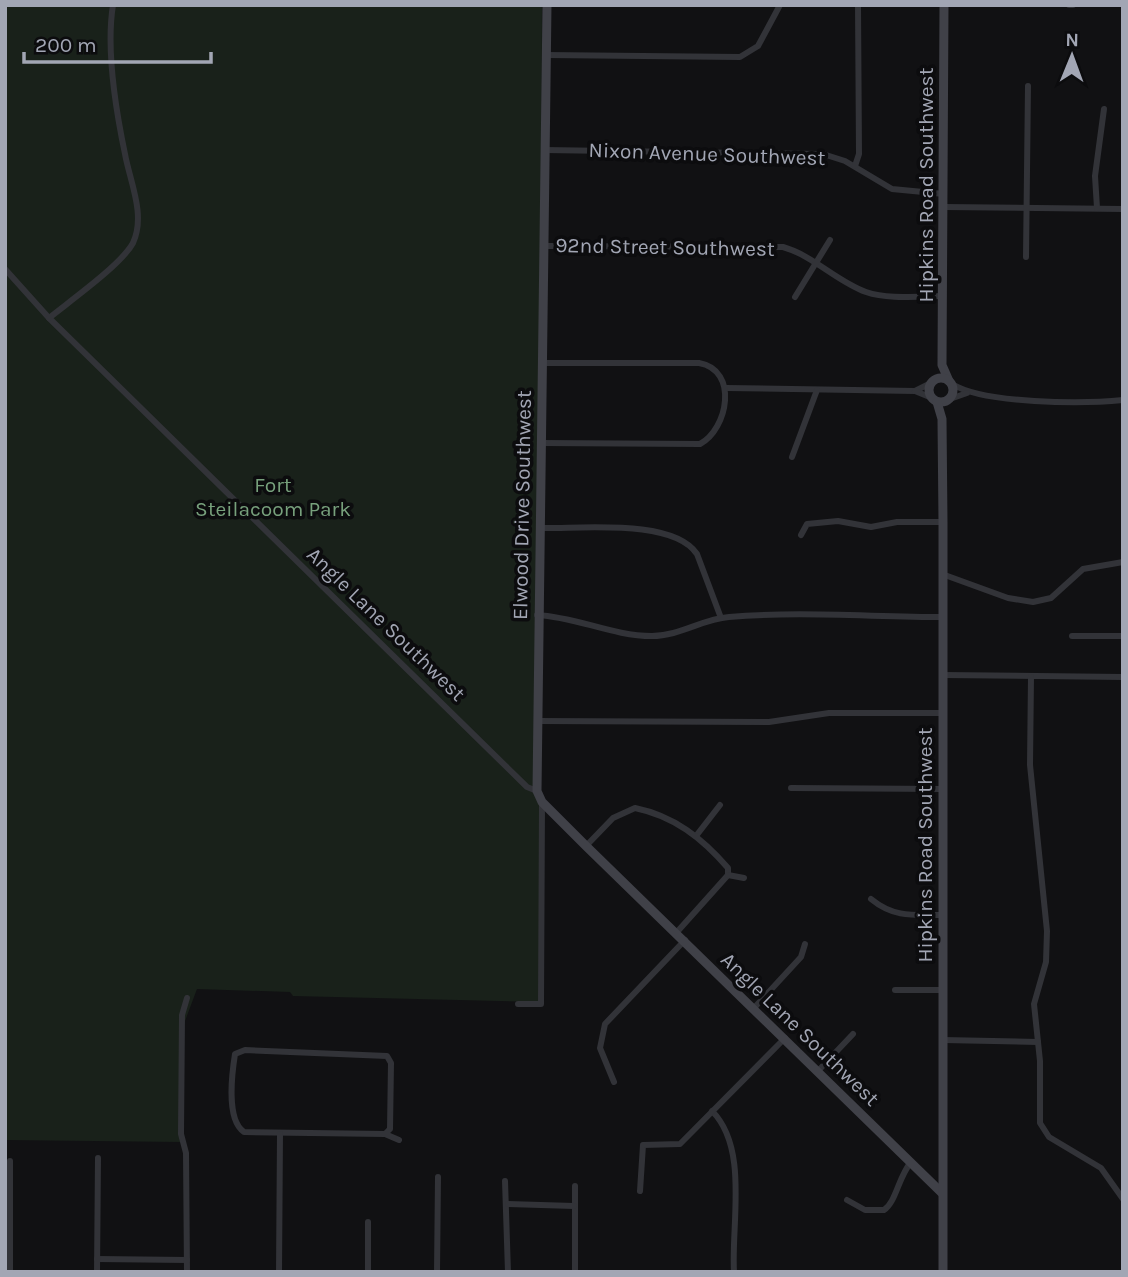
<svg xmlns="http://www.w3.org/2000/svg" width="1128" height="1277" font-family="Karla,sans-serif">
<rect width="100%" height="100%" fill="#111113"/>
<polygon fill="#19211a" points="5,5 542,5 539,1002 293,996 290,992 197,989 182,1029 180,1142 5,1140"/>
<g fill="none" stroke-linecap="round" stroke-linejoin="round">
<g stroke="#323338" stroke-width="6">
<polyline points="1069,5 1073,5"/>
<polyline points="546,55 740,57 758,46 780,5"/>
<polyline points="544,150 823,154 845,161 892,189 944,194"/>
<polyline points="855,166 859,154 858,5"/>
<polyline points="944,207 1123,209"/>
<polyline points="1097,208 1095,176 1104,109"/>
<path d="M544 246 783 247C814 256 836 281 866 292 889 300 919 296 943 296"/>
<polyline points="1026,257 1028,86"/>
<polyline points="5,269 49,318 527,787 537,791"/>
<polyline points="795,297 830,240"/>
<path d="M49 318C70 301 121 265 133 243 146 215 130 182 125 154 116 111 106 48 113 5"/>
<path d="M952 384C984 404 1083 404 1123 400"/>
<polyline points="726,388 915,391 931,383"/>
<polyline points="915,391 932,398"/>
<polyline points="950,399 967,393"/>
<path d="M541 443 700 444C728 429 739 370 699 363H541"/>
<polyline points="792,457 817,390"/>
<path d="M540 528C580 529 673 518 697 554L721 618"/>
<polyline points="801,535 807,524 838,521 871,527 897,522 943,522"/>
<polyline points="942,574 1008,598 1033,602 1051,598 1083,569 1123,562"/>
<path d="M537 615C577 617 612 636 652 636 680 636 702 619 729 617 799 611 872 617 943 617"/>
<polyline points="1072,636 1123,636"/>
<polyline points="943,675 1123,677"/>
<polyline points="1031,677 1030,765 1047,931 1046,962 1034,1004 1040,1061 1040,1123 1049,1137 1101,1168 1123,1199"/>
<polyline points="537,721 769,722 829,713 943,713"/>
<polyline points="791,788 942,789"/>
<polyline points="696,836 720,805"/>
<path d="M586 846 613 818 635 808C674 816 702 838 728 868V875L677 932"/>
<polyline points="728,875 744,878"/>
<path d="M871 899C894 918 914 915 943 915"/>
<polyline points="895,990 943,990"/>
<polyline points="518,1004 541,1004 542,803"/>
<polyline points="754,1008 801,957 805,944"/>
<polyline points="943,1040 1038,1042"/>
<polyline points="818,1071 853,1034"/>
<polyline points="614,1082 600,1048 605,1024 685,940"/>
<path d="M712 1111C749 1148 731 1224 734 1272"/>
<path d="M385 1134 390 1129 391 1063 387 1056 245 1050 235 1054C232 1073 226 1120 244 1132L385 1134 399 1140"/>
<polyline points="505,1181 508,1272"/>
<polyline points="575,1186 575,1272"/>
<polyline points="640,1191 643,1145 680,1144 785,1038"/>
<path d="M847 1200 865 1210H884C896 1202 898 1178 911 1162"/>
<polyline points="508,1204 574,1206"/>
<polyline points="97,1259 187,1260"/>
<polyline points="10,1272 10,1161"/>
<polyline points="97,1272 98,1158"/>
<polyline points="187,1272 186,1153 181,1134 182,1015 187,998"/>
<polyline points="279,1272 280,1134"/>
<polyline points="368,1272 368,1222"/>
<polyline points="437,1272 438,1177"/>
</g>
<g stroke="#404148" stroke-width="9">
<polyline points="547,5 537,791 542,802 586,846 942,1193"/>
<polyline points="944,5 942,365 949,381"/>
<circle cx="941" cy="390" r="12"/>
<polyline points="937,402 942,419 943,522 943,1272"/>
</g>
</g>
<g text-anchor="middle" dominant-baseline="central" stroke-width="7" stroke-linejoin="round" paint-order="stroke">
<g font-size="21" fill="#a2a6b4" stroke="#0c0c0e">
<text transform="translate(707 154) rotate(2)">Nixon Avenue Southwest</text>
<text transform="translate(926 185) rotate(-90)">Hipkins Road Southwest</text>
<text transform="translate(665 247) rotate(1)">92nd Street Southwest</text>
<text transform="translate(522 505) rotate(-89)">Elwood Drive Southwest</text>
<text transform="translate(386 624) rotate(44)">Angle Lane Southwest</text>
<text transform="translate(925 845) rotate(-90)">Hipkins Road Southwest</text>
<text transform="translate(800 1029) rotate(44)">Angle Lane Southwest</text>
</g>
<g font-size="21" fill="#77a07c" stroke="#0c0c0e">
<text x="273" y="485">Fort<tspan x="273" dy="24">Steilacoom Park</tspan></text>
</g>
</g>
<rect width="1128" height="1277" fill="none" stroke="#a2a6b4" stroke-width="14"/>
<g transform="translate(1072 56) rotate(1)" stroke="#0c0c0e" stroke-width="5" paint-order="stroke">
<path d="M0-5L12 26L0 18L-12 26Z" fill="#a2a6b4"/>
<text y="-10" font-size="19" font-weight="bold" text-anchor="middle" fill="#a2a6b4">N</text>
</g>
<path d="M24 52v10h187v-10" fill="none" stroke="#a2a6b4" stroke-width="3.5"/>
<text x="35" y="52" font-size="21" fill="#a2a6b4" stroke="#0c0c0e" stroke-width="5" paint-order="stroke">200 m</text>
</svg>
